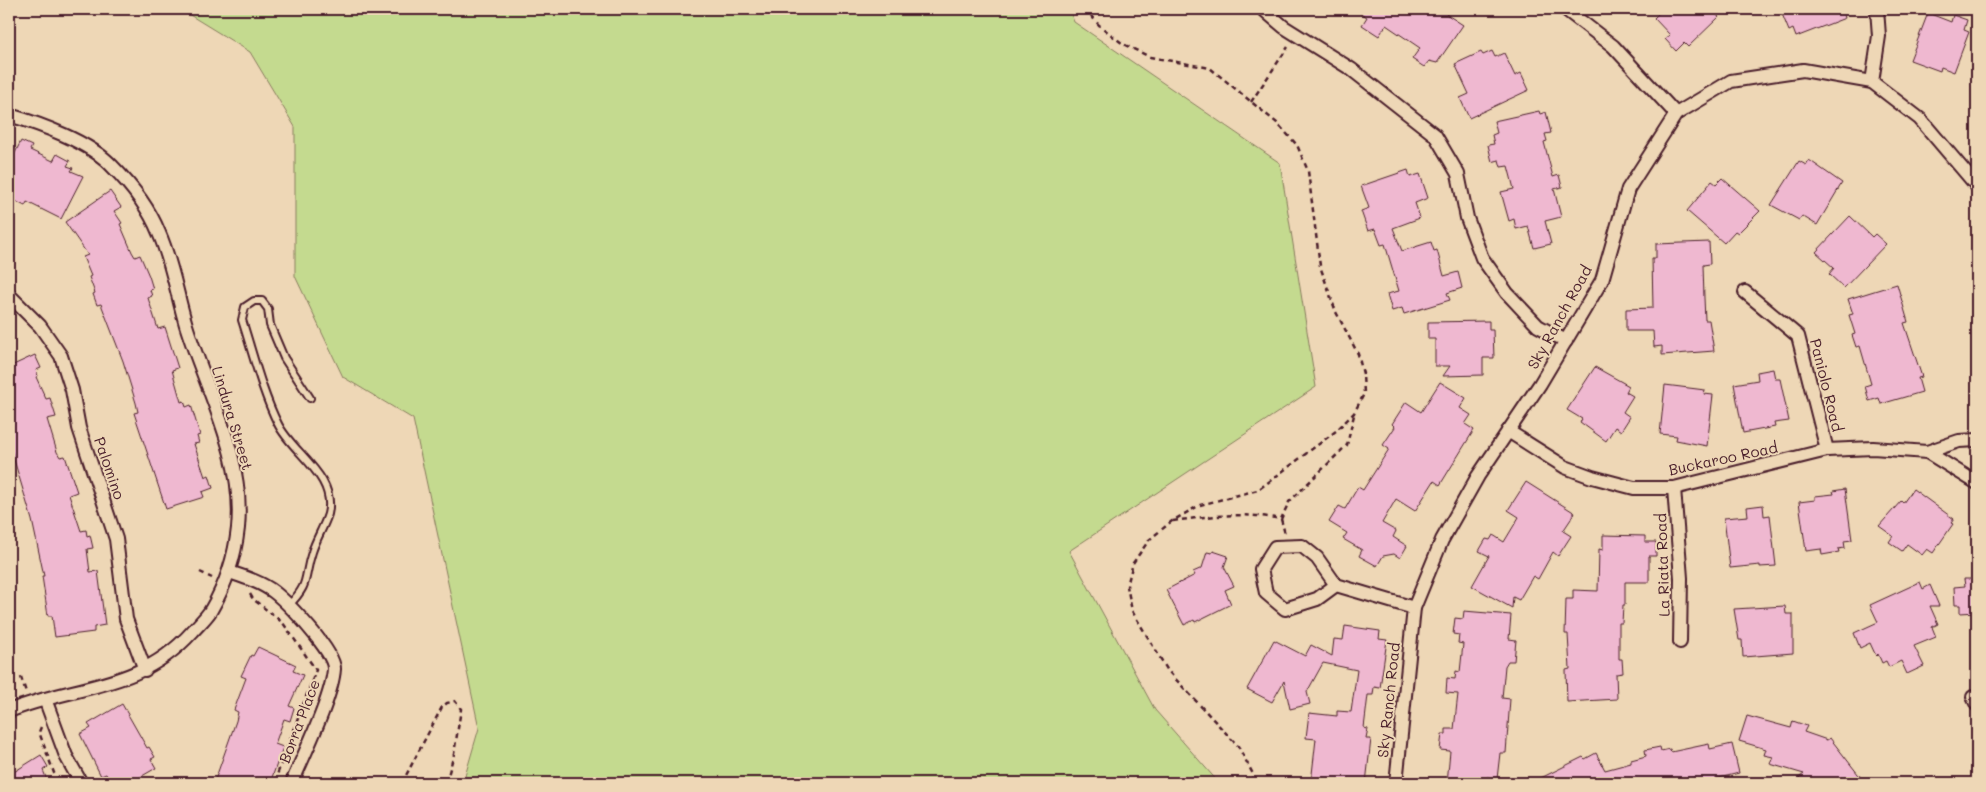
<svg xmlns="http://www.w3.org/2000/svg" width="1986" height="792" font-family="Mali,sans-serif">
<rect width="100%" height="100%" fill="#eed7b6"/>
<filter id="ink" filterUnits="userSpaceOnUse"><feTurbulence type="fractalNoise" baseFrequency=".02" numOctaves="2"/><feDisplacementMap in="SourceGraphic" scale="10" xChannelSelector="R" yChannelSelector="G"/><feConvolveMatrix kernelMatrix="1 2 1 2 8 2 1 2 1" color-interpolation-filters="sRGB"/></filter>
<g filter="url(#ink)">
<polygon fill="#c4da8f" stroke="#877c5d" points="180,9 1069,9 1074,22 1280,163 1316,387 1069,551 1155,710 1219,783 463,783 479,728 413,419 343,377 295,276 295,127 250,52"/>
<g fill="#efb8d0" stroke="#4a1f2b">
<polygon points="1354,9 1449,9 1446,14 1463,25 1437,63 1429,61 1424,67 1412,59 1420,48 1386,25 1379,36 1362,25 1367,17"/>
<polygon points="1663,9 1710,9 1719,17 1688,47 1684,43 1676,51 1665,39 1670,35 1654,18"/>
<polygon points="1780,9 1842,9 1845,18 1796,37 1793,29 1789,31"/>
<polygon points="1928,13 1951,22 1953,15 1967,20 1964,30 1969,32 1954,72 1941,67 1940,71 1910,60"/>
<polygon points="1492,51 1495,57 1504,53 1515,76 1521,73 1529,90 1469,118 1460,98 1469,94 1455,64 1481,52 1483,55"/>
<polygon points="1539,111 1540,114 1546,112 1551,133 1545,134 1547,141 1544,142 1553,177 1559,175 1562,187 1554,189 1561,217 1545,221 1551,244 1534,248 1528,226 1516,229 1514,219 1509,221 1501,192 1514,189 1508,166 1501,167 1499,160 1492,162 1488,145 1494,144 1492,135 1497,133 1494,121"/>
<polygon points="21,141 32,146 30,150 53,161 57,154 70,161 67,166 73,168 71,171 83,176 61,219 27,202 25,206 9,198 9,165"/>
<polygon points="1809,160 1842,183 1817,225 1802,216 1799,220 1771,205 1799,161 1806,165"/>
<polygon points="1408,170 1410,177 1420,174 1428,198 1415,203 1420,218 1393,228 1402,251 1431,242 1434,251 1437,250 1444,276 1458,272 1462,288 1447,293 1450,300 1404,314 1402,308 1392,311 1387,294 1399,291 1385,244 1381,245 1375,229 1368,231 1361,211 1369,208 1361,186"/>
<polygon points="1722,178 1760,211 1738,233 1735,231 1724,243 1687,211 1712,181 1716,184"/>
<polygon points="110,191 121,207 114,211 122,223 120,224 132,252 135,257 140,255 149,276 153,289 150,290 152,296 148,298 158,329 165,327 178,368 172,370 181,402 184,401 186,407 191,405 200,435 197,436 199,443 194,444 205,477 209,475 213,488 202,492 204,497 166,509 134,413 138,412 136,403 123,361 101,304 97,305 93,294 95,293 89,277 91,276 83,257 88,255 65,222"/>
<polygon points="1850,216 1872,237 1875,234 1886,244 1844,288 1829,274 1834,268 1816,252"/>
<polygon points="1709,242 1710,264 1703,265 1704,298 1705,320 1709,320 1714,351 1662,355 1662,346 1654,347 1653,331 1626,331 1626,309 1653,308 1652,258 1656,258 1656,244"/>
<polygon points="1897,284 1908,322 1904,323 1922,377 1918,378 1922,392 1881,404 1879,398 1869,401 1865,386 1871,384 1860,346 1856,347 1852,335 1855,334 1849,315 1853,314 1848,299"/>
<polygon points="1489,321 1489,330 1493,330 1494,358 1483,358 1483,375 1443,376 1450,366 1435,366 1435,339 1428,339 1428,322"/>
<polygon points="35,355 41,368 36,370 38,376 36,377 46,399 50,398 56,417 47,419 57,452 60,457 65,456 77,492 69,495 81,531 86,530 87,536 90,535 93,548 87,549 90,572 98,571 105,625 94,627 94,632 55,637 52,616 48,616 42,576 44,576 32,520 9,443 9,367"/>
<polygon points="1595,367 1629,386 1626,392 1633,396 1623,412 1630,417 1621,431 1615,427 1606,441 1580,422 1582,419 1567,410"/>
<polygon points="1773,369 1775,379 1780,379 1789,421 1774,423 1775,427 1743,433 1734,384 1758,380 1757,372"/>
<polygon points="1440,382 1466,398 1460,408 1471,415 1465,424 1474,430 1440,485 1434,481 1415,511 1396,499 1382,523 1396,531 1393,537 1407,546 1400,558 1394,554 1383,556 1377,566 1359,556 1362,550 1343,539 1347,533 1329,522 1339,506 1345,509 1358,487 1363,490 1389,449 1383,445 1395,427 1392,424 1406,402 1421,412"/>
<polygon points="1665,385 1705,390 1704,394 1713,395 1707,446 1676,440 1677,436 1660,434"/>
<polygon points="1526,482 1575,513 1563,531 1571,536 1558,556 1553,552 1538,579 1533,576 1519,600 1513,597 1512,608 1472,586 1489,556 1479,551 1486,539 1490,540 1493,535 1504,542 1519,517 1508,510"/>
<polygon points="1845,489 1852,540 1844,541 1845,548 1838,549 1839,552 1822,555 1821,549 1806,551 1799,502 1815,500 1815,496 1834,494 1833,491"/>
<polygon points="1913,489 1954,519 1951,523 1953,524 1933,553 1927,549 1922,555 1907,544 1902,551 1889,542 1893,536 1879,526 1901,501 1903,503"/>
<polygon points="1763,505 1764,516 1770,515 1776,566 1760,567 1760,565 1730,568 1724,518 1748,516 1747,507"/>
<polygon points="1603,535 1645,536 1645,542 1656,542 1656,556 1649,556 1649,582 1625,582 1625,605 1623,605 1622,623 1619,623 1619,659 1622,659 1623,673 1616,674 1617,699 1567,702 1566,670 1570,669 1568,634 1565,634 1566,599 1573,599 1573,590 1598,591 1599,549 1603,550"/>
<polygon points="1213,551 1228,556 1224,567 1234,586 1225,590 1231,604 1195,622 1194,620 1184,625 1166,590 1195,575 1193,572 1202,568 1207,552 1212,553"/>
<polygon points="1964,579 1977,579 1977,612 1960,613 1960,605 1955,605 1954,587 1965,586"/>
<polygon points="1920,582 1923,589 1930,585 1939,606 1930,606 1938,624 1932,627 1936,637 1914,646 1924,666 1907,674 1901,661 1889,667 1886,661 1882,663 1878,654 1876,656 1870,643 1860,648 1854,633 1878,622 1870,605"/>
<polygon points="1785,606 1786,614 1793,614 1793,653 1743,657 1742,640 1739,640 1734,609"/>
<polygon points="1464,611 1511,615 1509,639 1516,640 1514,661 1508,661 1505,666 1502,698 1510,699 1506,753 1500,753 1497,779 1487,777 1486,783 1447,783 1450,751 1440,750 1442,734 1446,734 1446,729 1454,729 1458,694 1446,693 1447,678 1455,679 1456,671 1460,672 1463,644 1458,643 1459,635 1453,634 1455,618 1463,619"/>
<polygon points="1345,626 1380,631 1379,639 1387,640 1380,688 1374,687 1373,695 1368,695 1364,728 1368,729 1366,739 1371,739 1366,783 1311,783 1316,739 1306,738 1309,713 1337,716 1337,711 1351,712 1357,670 1323,663 1307,692 1310,704 1290,709 1284,681 1272,702 1247,689 1274,640 1305,656 1311,645 1332,656 1334,639 1343,640"/>
<polygon points="258,647 296,665 293,671 303,675 289,706 294,708 290,721 284,719 275,744 283,747 270,783 214,783 236,721 238,712 234,710 246,678 241,676 251,655 253,656"/>
<polygon points="122,704 147,748 149,747 155,757 151,759 156,768 130,783 111,783 106,774 101,776 80,734 91,728 88,724"/>
<polygon points="1747,716 1791,728 1793,721 1807,726 1804,732 1827,740 1830,738 1865,783 1792,783 1804,774 1770,764 1773,757 1764,755 1766,749 1739,741"/>
<polygon points="1709,744 1710,749 1732,744 1739,773 1715,779 1716,783 1695,783 1694,777 1668,783 1531,783 1583,757 1585,759 1596,753 1605,770 1631,763 1631,760 1646,756 1645,750 1660,747 1661,751 1670,749 1671,752"/>
<polygon points="41,755 48,767 43,770 48,783 9,783 9,775"/>
</g>
<g fill="none" stroke-linecap="round" stroke-linejoin="round">
<defs>
<path id="lane" d="M288 606C311 583 303 579 312 552 316 539 324 527 328 514 337 476 292 453 278 424 262 392 253 354 242 320L245 307 254 301H262L268 309 270 325 284 358 310 398"/>
<g id="street">
<polyline points="1263,9 1284,27 1351,69 1435,135 1458,174 1467,218 1482,258 1507,293 1538,326 1566,341"/>
<polyline points="1565,9 1613,46 1676,114"/>
<polyline points="1872,82 1879,36 1877,9"/>
<path d="M9 115C40 124 90 142 112 166 131 185 149 208 159 233 172 262 177 295 186 325 206 390 245 458 238 528 235 556 225 586 211 610 206 618 198 625 192 632 139 691 75 684 9 711"/>
<polyline points="1745,292 1798,336 1827,450"/>
<polyline points="9,295 40,326 61,356 72,390 79,428 116,539 126,619 145,670"/>
<polyline points="1508,431 1565,467 1592,477 1634,488 1674,488 1827,450 1873,448 1927,452 1977,483"/>
<polyline points="1927,452 1959,441 1977,440"/>
<polyline points="1674,488 1681,578 1680,642"/>
<path d="M229 572C244 577 261 582 274 592 288 603 335 652 334 669 332 698 304 754 292 783"/>
<polyline points="1336,585 1317,599 1285,609 1266,593 1261,569 1275,547 1302,546 1317,558 1336,585 1414,608"/>
<polyline points="1973,697 1977,705"/>
<polyline points="45,699 66,756 81,783"/>
<polyline points="1396,783 1414,608 1442,540 1478,476 1540,384 1602,280 1628,189 1676,114 1731,81 1803,70 1872,82 1920,119 1977,186"/>
</g>
</defs>
<use href="#lane" stroke="#4a1f2b" stroke-width="10"/>
<use href="#street" stroke="#4a1f2b" stroke-width="16"/>
<g stroke="#4a1f2b" stroke-width="2.5" stroke-dasharray="5 4" stroke-linecap="butt">
<polyline points="1085,9 1099,25 1123,44 1150,57 1210,68 1277,123 1297,145 1308,171 1320,266 1336,312 1358,354 1363,374 1364,394 1354,413 1336,431 1258,490 1200,505 1172,521 1149,540 1133,563 1127,586 1132,611 1168,671 1238,746 1253,774 1251,783"/>
<polyline points="1251,102 1288,47"/>
<polyline points="1281,519 1285,534"/>
<path d="M1173 521C1209 516 1245 512 1281 519L1289 502 1347 445 1354 415"/>
<polyline points="200,572 212,578"/>
<polyline points="250,594 253,599 283,623 316,670 274,783"/>
<polyline points="21,677 26,692"/>
<polyline points="41,727 39,732 54,773 61,783"/>
<polyline points="402,783 442,707 447,703 455,701 461,709 454,754 446,783"/>
</g>
<use href="#lane" stroke="#eed7b6" stroke-width="6"/>
<use href="#street" stroke="#eed7b6" stroke-width="12"/>
</g>
</g>
<g text-anchor="middle" dominant-baseline="central" stroke-width="4" stroke-linejoin="round" paint-order="stroke">
<g font-size="15" fill="#4a1f2b" stroke="#eed7b6">
<text transform="translate(1559 317) rotate(-61)">Sky Ranch Road</text>
<text transform="translate(1827 385) rotate(76)">Paniolo Road</text>
<text transform="translate(233 418) rotate(73)">Lindura Street</text>
<text transform="translate(1723 458) rotate(-12)">Buckaroo Road</text>
<text transform="translate(110 468) rotate(71)">Palomino</text>
<text transform="translate(1662 565) rotate(-92)">La Riata Road</text>
<text transform="translate(1388 700) rotate(-84)">Sky Ranch Road</text>
<text transform="translate(299 721) rotate(-69)">Borra Place</text>
</g>
</g>
<rect width="1986" height="792" fill="none" stroke="#eed7b6" stroke-width="30"/>
<rect x="15" y="15" width="1956" height="762" fill="none" stroke="#4a1f2b" stroke-width="2" filter="url(#ink)"/>
</svg>
